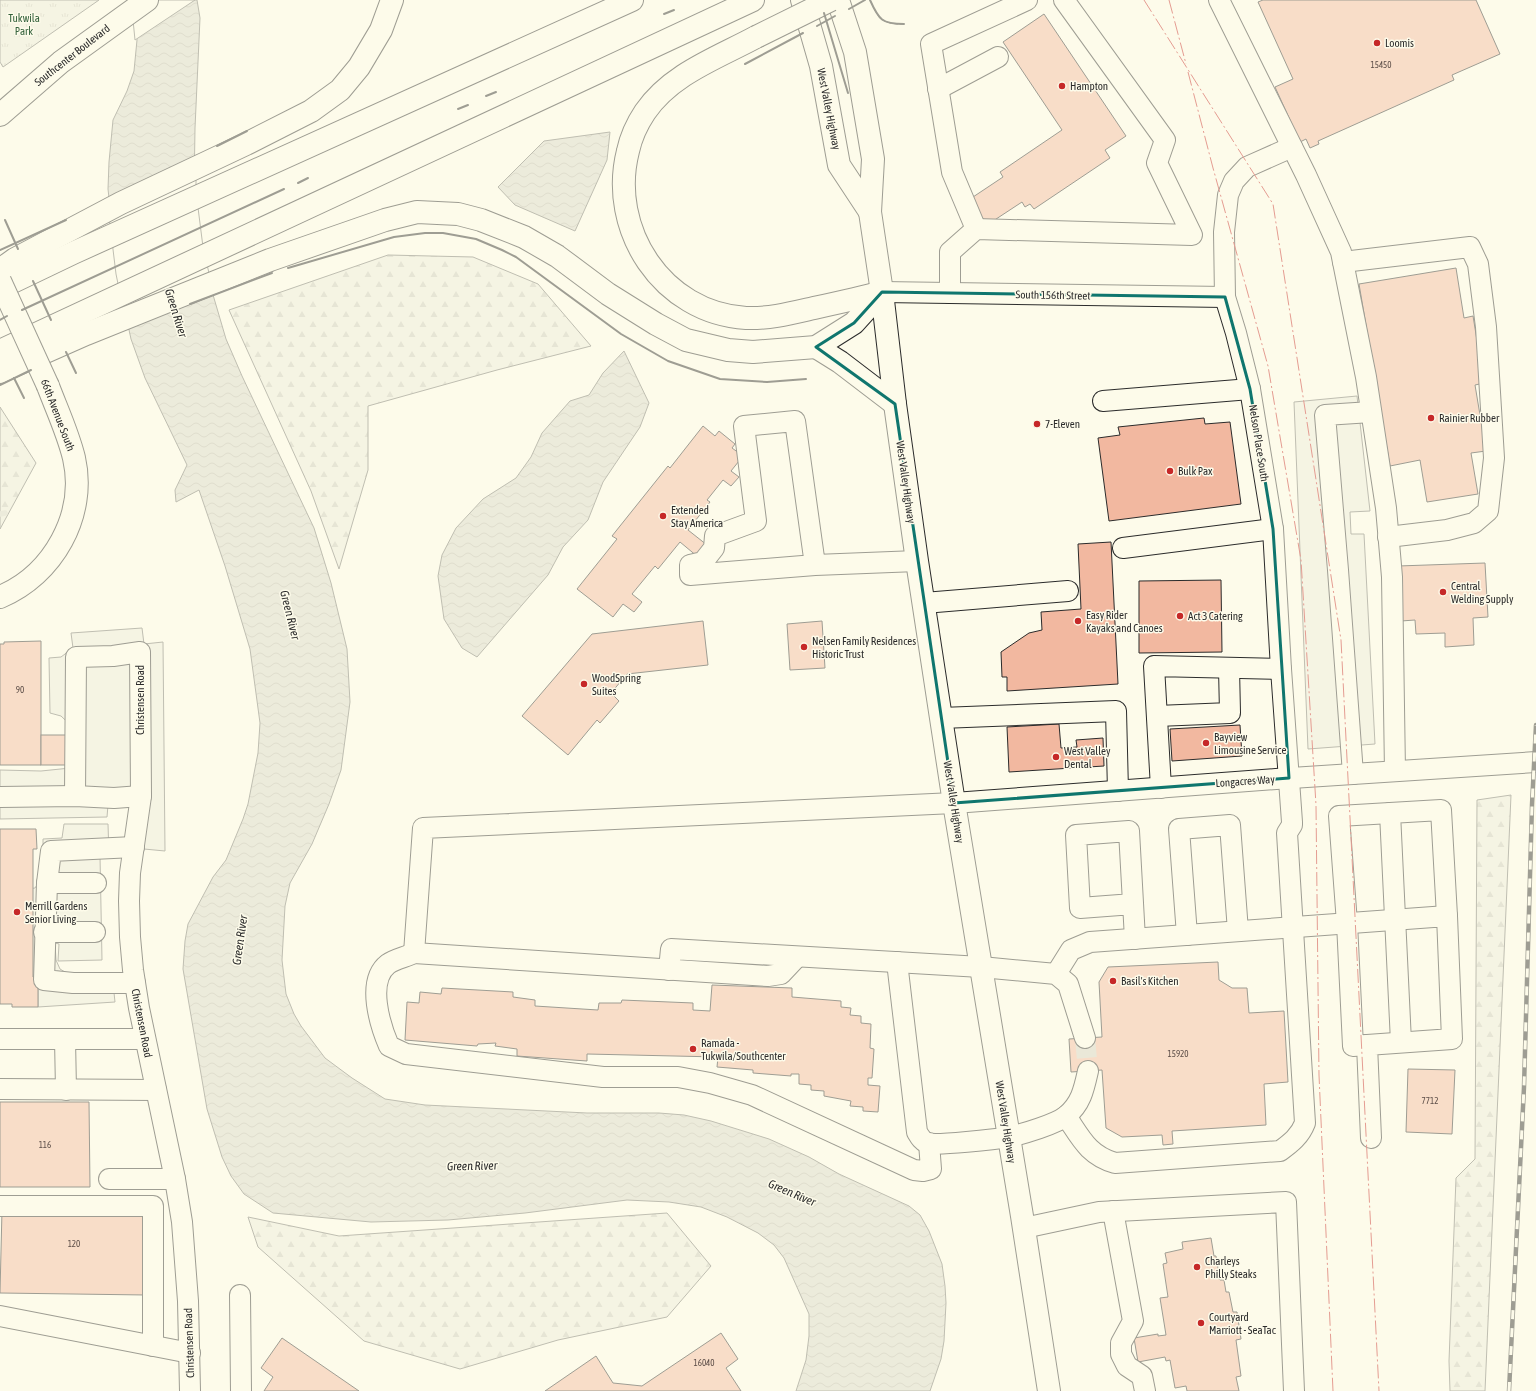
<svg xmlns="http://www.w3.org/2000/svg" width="1536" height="1391" font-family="'Asap Condensed',sans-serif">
<defs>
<pattern id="forest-firs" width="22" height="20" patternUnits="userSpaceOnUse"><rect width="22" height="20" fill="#ecebdb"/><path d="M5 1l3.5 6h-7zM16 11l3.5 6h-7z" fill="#cbcabc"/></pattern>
<pattern id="park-tufts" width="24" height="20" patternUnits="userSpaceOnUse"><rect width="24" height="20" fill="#ecebdb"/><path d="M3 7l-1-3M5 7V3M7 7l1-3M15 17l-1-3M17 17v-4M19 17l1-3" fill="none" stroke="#cbcabc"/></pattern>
<pattern id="water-waves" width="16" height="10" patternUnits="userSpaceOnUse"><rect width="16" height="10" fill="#d8d7c9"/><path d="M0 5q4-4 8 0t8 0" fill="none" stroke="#bab9ad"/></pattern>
</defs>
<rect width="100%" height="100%" fill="#fdfbea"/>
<g fill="url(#forest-firs)" stroke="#74746e">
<polygon points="388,255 473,257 538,284 591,346 497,370 368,406 368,470 339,569 311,491 229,310"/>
<polygon points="0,407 36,463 0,529"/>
<polygon points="1511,795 1485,1391 1450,1391 1449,1361 1456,1178 1475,1159 1477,800"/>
<polygon points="667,1213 711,1266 667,1317 558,1340 460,1369 364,1341 258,1247 248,1217 339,1236"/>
</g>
<polygon fill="url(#park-tufts)" stroke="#74746e" points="0,0 99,0 3,67 0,62"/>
<g fill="#eceadb" stroke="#74746e">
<polygon points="1357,396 1370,511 1350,512 1351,534 1364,534 1375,744 1308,749 1294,402"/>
<polygon points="142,628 144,644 163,642 165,851 144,849 128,805 108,805 107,817 0,819 0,770 41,771 80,767 81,735 61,716 50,713 49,658 61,657 73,648 71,633"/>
<polygon points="64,824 108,824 109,856 100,856 102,960 58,961 59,944 55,943 56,960 60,969 70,975 112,974 115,1002 38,1007 38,977 33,976 28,959 27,889 35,888 43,876 43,839 62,838"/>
</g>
<g fill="url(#water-waves)" stroke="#74746e">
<polygon points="133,0 197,0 200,18 195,128 194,192 201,247 211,288 226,339 242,376 314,528 331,583 347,649 350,702 341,770 329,804 312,844 290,883 285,906 282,960 286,994 294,1014 301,1026 325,1058 352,1078 385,1099 425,1105 587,1113 659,1113 684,1115 711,1121 769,1139 809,1157 839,1174 909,1206 920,1215 929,1231 942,1264 945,1286 946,1303 944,1341 941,1359 930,1391 796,1391 806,1360 809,1336 809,1314 784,1258 774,1245 758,1233 727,1217 701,1207 669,1202 627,1200 525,1213 448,1220 371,1222 273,1213 244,1194 231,1176 222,1157 207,1109 183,969 185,941 188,924 213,877 226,860 243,819 248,804 258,753 260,723 250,649 225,566 199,490 176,502 175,490 187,465 145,378 131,339 122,298 114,244 108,189 109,162 113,120 127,91 134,71 137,40"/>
<polygon points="610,132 607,160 575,231 515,205 498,187 544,141"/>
<polygon points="624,351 649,403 640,427 603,482 588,520 563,547 548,575 477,657 462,648 444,619 438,576 442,555 456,528 483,499 516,478 531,457 542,433 570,401 589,395 603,373"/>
</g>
<g fill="#fdfbea" stroke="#74746e">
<polygon points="131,0 195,0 135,40"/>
<polygon points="196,156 196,192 203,247 214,295 127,328 116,274 107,200"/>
</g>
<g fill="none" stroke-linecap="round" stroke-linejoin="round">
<polyline stroke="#d8d7c9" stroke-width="5.5" points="0,514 5,513"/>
</g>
<g fill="#f2b8a0" stroke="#2b2b2b">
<polygon points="1263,0 1476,0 1500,54 1452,75 1454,80 1318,141 1319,144 1310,148 1306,139 1300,142 1275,87 1293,79 1258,2"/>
<polygon points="1044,14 1126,136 1105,150 1110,158 1034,209 1030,204 1025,207 1022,202 987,225 970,199 1003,177 1000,172 1062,130 1003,42"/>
<polygon points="1456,268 1464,318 1473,316 1484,383 1475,385 1486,451 1471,453 1478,494 1427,502 1420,460 1390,466 1359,284"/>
<polygon points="1204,418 1205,424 1230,422 1241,504 1109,521 1098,438 1120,435 1118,427"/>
<polygon points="703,426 715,436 719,431 735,444 732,448 743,456 731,471 739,477 731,486 723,480 707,500 710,502 688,530 707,545 698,557 680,542 658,569 655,566 632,594 642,602 634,612 623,604 613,617 577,589 617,539 612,536 668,466 670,468"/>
<polygon points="1111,542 1118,684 1007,691 1007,677 1002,677 1001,652 1029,633 1042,630 1041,612 1081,609 1078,544"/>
<polygon points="1485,563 1488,617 1473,618 1474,645 1445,647 1445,633 1416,634 1415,620 1401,621 1398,566"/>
<polygon points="1221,580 1222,652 1139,653 1139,581"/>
<polygon points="703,621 708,665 627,674 611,693 619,701 600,723 597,720 568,755 522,716 592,634"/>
<polygon points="822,621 825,668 790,670 787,624"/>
<polygon points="41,641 41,765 0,765 0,644 4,644 4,642"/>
<polygon points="1059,724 1061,748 1077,747 1076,740 1103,738 1104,766 1009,772 1007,727"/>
<polygon points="1240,725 1242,756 1172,761 1170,729"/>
<rect x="41" y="735" width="40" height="30"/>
<polygon points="0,829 36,829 37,849 33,849 33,977 38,977 38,1007 12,1007 12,1004 0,1004"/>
<polygon points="1218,962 1219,980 1232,988 1247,988 1249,1013 1284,1011 1288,1082 1264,1084 1266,1125 1172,1131 1173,1144 1163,1145 1162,1135 1122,1137 1106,1128 1102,1070 1071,1072 1069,1039 1102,1037 1099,982 1108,967"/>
<polygon points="712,985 792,988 792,997 841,1001 841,1007 851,1008 850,1015 861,1016 861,1023 871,1024 870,1048 874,1049 872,1078 868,1078 868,1085 880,1086 878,1112 863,1111 863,1107 850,1106 851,1101 824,1096 824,1091 811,1090 811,1085 799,1084 799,1074 791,1074 791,1076 753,1073 753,1070 717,1067 718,1057 587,1054 587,1061 517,1056 517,1049 495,1046 496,1043 478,1044 477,1046 405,1040 407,1002 419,1003 420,992 441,994 442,988 513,992 513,997 535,1000 535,1006 598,1010 599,1003 621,1003 622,1000 693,1003 693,1010 710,1011"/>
<polygon points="1408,1069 1455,1070 1452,1134 1406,1132"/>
<polygon points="0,1102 89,1102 90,1187 0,1187"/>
<polygon points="2,1210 148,1213 146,1295 0,1293"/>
<polygon points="1211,1238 1214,1256 1216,1256 1220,1280 1224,1280 1226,1292 1229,1292 1233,1312 1237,1312 1241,1339 1236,1340 1241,1376 1236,1377 1239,1391 1187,1391 1186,1386 1175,1388 1170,1360 1166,1361 1165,1357 1138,1362 1134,1338 1158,1334 1158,1336 1166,1335 1160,1298 1168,1297 1163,1264 1167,1263 1165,1253 1183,1249 1182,1242"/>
<polygon points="721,1333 738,1359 726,1368 741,1391 545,1391 596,1356 613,1383 642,1386"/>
<polygon points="282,1338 359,1391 264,1391 273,1377 261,1368"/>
</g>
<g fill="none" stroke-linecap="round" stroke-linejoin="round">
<polyline stroke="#d3d1c4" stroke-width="20" stroke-dasharray="20 10" stroke-linecap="butt" points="1085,1038 1088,1071"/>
<defs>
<g id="minor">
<polyline points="1219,0 1306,175 1341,252 1366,377 1386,508 1392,577 1395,771"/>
<polyline points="938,89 998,57"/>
<polyline points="976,229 952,172 931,44 1027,0"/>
<polyline points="1343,262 1470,247 1478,264 1486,327 1494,458 1488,511 1474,523 1447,530 1388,537"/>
<polyline points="882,292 1225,297"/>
<polyline points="950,293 950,252 976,229 1192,235 1157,163 1165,140 1064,0"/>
<polyline points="1103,401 1250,389"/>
<polyline points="1123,548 1273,529"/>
<polyline points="815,565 795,421 744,426 756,521 715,536 714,548 703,562 690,565 690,575 815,565 917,561"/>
<polyline points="924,603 1068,591"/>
<polyline points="1157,716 1230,713 1229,668"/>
<polyline points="941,718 1116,711 1118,791"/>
<polyline points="1353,774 1338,570 1325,415 1371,412"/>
<polyline points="1161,788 1154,666 1281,669"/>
<polyline points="75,796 76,657 113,656 140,652 141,796 130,873 129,901 130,937 133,970 139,1008 175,1179 182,1222 188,1301 190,1391"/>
<polyline points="0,797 75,796 114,798 141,796"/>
<polyline points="134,847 51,851 47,883 44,980 73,983 135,983"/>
<polyline points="47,883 96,883"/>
<polyline points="1133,904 1080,908 1076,835 1129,831 1135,939"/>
<polyline points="44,932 95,932"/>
<polyline points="1187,935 1179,829 1230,825 1238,931"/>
<path d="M414 953C406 957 395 959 388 964 366 981 380 1025 389 1046L406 1054 603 1077H678L710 1083 752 1095 914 1170 923 1171 931 1169 929 1143"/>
<polyline points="797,957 781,974 768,976 414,953 423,828 954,803 1276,779 1536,762"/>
<path d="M897 962 917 1132C920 1137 922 1141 927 1143 936 1146 997 1139 1009 1137 1023 1134 1056 1124 1066 1116 1081 1104 1084 1089 1088 1071"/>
<polyline points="669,970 671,949 981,967 1056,974 1068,984 1085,1038"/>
<polyline points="1056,974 1071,950 1090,942 1447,916 1452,1039 1367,1045 1371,1138"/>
<polyline points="0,1039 145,1039"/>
<polyline points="65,1039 66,1090"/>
<polyline points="1401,1042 1390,813 1441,810 1447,916"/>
<polyline points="1367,1045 1353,1046 1347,923 1339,816 1390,813"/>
<polyline points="0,1089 156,1090"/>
<path d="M1066 1116C1081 1138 1088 1155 1115 1163L1280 1151C1291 1143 1300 1136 1305 1123L1287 833 1292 825V822L1281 669 1273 529 1250 389 1236 333 1225 297 1224 232 1228 195 1234 181 1247 167 1292 147"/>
<polyline points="109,1179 175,1179"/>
<polyline points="0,1206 153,1206 153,1346"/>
<polyline points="1113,1211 1133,1321 1121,1343 1121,1354 1127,1366 1142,1376 1145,1391"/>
<polyline points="1024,1228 1099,1212 1286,1202 1294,1391"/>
<polyline points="240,1295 241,1391"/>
<polyline points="0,1316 190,1353"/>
</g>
<g id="major">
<polyline points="802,0 821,66 839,165 870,212"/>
<polyline points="838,0 855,52 873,159 870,212 882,292 895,404 917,561 954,803 1022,1216 1049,1391"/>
<polyline points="0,115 61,62 147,0"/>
<path d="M0 597C53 575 87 515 74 458 68 433 57 410 48 386"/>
</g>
<g id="highway">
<path d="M756 37C717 58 671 74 645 112 637 124 631 137 628 151 608 229 662 313 746 318 769 319 792 313 814 308 837 303 860 298 882 292"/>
<polyline points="0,270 15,259 121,203 246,144 311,111 340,90 359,67 381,30 392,0"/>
<polyline points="0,288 73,253 632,0"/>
<polyline points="816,347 840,362 895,404"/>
<polyline points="0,351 753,0"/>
<polyline points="0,372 86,334 270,260 385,220 417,212 458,214 481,220 524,237 557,256 608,294 656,324 686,340 728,350 753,352 816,347 854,323 882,292"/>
</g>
</defs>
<use href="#minor" stroke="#2b2b2b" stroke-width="22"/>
<use href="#major" stroke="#2b2b2b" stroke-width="24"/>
<use href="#highway" stroke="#2b2b2b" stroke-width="24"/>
<use href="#minor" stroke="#fdfbea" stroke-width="20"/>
<use href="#major" stroke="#fdfbea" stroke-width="22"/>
<use href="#highway" stroke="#fdfbea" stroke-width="22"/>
<defs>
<polyline id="rail" points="1509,1391 1524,1087 1532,805 1536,725"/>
</defs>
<use href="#rail" stroke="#2b2b2b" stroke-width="4.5"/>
<use href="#rail" stroke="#fdfbea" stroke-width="3" stroke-dasharray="9" stroke-linecap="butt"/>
<defs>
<polyline id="major-bridge" points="0,281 48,386"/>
<polyline id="highway-bridge" points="756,37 831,0"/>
</defs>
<use href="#major-bridge" stroke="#2b2b2b" stroke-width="24" stroke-linecap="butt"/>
<use href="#highway-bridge" stroke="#2b2b2b" stroke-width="24" stroke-linecap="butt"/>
<use href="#major-bridge" stroke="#fdfbea" stroke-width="22"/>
<use href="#highway-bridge" stroke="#fdfbea" stroke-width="22"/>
<path stroke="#2b2b2b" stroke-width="1" stroke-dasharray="5 2" stroke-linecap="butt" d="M870 0C879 20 882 24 904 24"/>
<g stroke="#2b2b2b" stroke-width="2">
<path d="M870 0C879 20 882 24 904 24"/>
<polyline points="849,9 865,0"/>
<polyline points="824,13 848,93"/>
<polyline points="664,14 674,10"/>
<polyline points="817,26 835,16"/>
<polyline points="745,64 803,33"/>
<polyline points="486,96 496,92"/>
<polyline points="458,109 468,105"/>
<polyline points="217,146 247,131"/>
<polyline points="298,183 308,178"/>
<polyline points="5,220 18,249"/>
<polyline points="0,250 66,220"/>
<polyline points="288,268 394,237 425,233 443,233 476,239 502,250 516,257 621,334 668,361 720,379 767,382 806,379"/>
<polyline points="33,281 51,320"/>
<polyline points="190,304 272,273"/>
<polyline points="22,310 284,189"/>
<polyline points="0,320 7,316"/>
<polyline points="66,352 76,373"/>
<polyline points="14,378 24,398"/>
<polyline points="0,385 31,370"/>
</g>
<g stroke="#c62828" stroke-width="1" stroke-dasharray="14 3 2 3" stroke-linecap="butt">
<polyline points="1144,0 1273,204 1341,640 1379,1391"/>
<polyline points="1169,0 1186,64"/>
<polyline points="1188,72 1213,168 1268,366 1301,560 1316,805 1319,1075 1333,1391"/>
</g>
</g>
<path d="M0 0H1536V1391H0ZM882 292 1225 297 1250 389 1273 529 1289 778 954 803 895 404 816 347 854 323Z" fill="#fdfbea" fill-opacity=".55" fill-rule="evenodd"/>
<path fill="none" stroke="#0f766e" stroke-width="3" stroke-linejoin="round" d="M882 292 1225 297 1250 389 1273 529 1289 778 954 803 895 404 816 347 854 323Z"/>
<g fill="#c62828" stroke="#fdfbea" stroke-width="1.5">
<circle cx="1377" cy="43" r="4"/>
<circle cx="1062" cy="86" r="4"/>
<circle cx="1431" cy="418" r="4"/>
<circle cx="1037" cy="424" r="4"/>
<circle cx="1170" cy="471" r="4"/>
<circle cx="663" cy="516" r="4"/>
<circle cx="1443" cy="592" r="4"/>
<circle cx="1180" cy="616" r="4"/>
<circle cx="1078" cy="621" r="4"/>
<circle cx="804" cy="647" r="4"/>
<circle cx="584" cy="684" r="4"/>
<circle cx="1206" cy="743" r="4"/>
<circle cx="1056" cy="757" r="4"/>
<circle cx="17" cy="912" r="4"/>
<circle cx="1113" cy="981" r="4"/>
<circle cx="693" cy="1049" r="4"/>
<circle cx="1197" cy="1267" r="4"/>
<circle cx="1201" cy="1323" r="4"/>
</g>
<g text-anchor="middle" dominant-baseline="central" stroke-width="3" stroke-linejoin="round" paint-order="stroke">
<g font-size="9" fill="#5d4e48">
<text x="1381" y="65">15450</text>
<text x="20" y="690">90</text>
<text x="1178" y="1054">15920</text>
<text x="1430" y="1101">7712</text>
<text x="45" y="1145">116</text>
<text x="74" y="1244">120</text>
<text x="704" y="1363">16040</text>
</g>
<g font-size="11" fill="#34623c" stroke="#fdfbea">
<text x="24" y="18">Tukwila<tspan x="24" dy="13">Park</tspan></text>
</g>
<g font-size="11" fill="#2b2b2b" stroke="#fdfbea" text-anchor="start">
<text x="1385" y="43">Loomis</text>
<text x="1070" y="86">Hampton</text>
<text x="1439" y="418">Rainier Rubber</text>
<text x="1045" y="424">7-Eleven</text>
<text x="1178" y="471">Bulk Pax</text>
<text x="671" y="510">Extended<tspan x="671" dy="13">Stay America</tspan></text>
<text x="1451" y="586">Central<tspan x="1451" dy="13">Welding Supply</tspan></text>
<text x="1086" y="615">Easy Rider<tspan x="1086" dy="13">Kayaks and Canoes</tspan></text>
<text x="1188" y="616">Act 3 Catering</text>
<text x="812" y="641">Nelsen Family Residences<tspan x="812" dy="13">Historic Trust</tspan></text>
<text x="592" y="678">WoodSpring<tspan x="592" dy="13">Suites</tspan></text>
<text x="1214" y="737">Bayview<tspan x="1214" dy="13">Limousine Service</tspan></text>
<text x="1064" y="751">West Valley<tspan x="1064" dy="13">Dental</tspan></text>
<text x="25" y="906">Merrill Gardens<tspan x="25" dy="13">Senior Living</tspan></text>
<text x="1121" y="981">Basil's Kitchen</text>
<text x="701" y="1043">Ramada -<tspan x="701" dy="13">Tukwila/Southcenter</tspan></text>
<text x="1205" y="1261">Charleys<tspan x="1205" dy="13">Philly Steaks</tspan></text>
<text x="1209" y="1317">Courtyard<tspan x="1209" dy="13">Marriott - SeaTac</tspan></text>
</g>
<g font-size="11" fill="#2b2b2b" stroke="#fdfbea">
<text transform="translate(72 55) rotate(-38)">Southcenter Boulevard</text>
<text transform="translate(829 109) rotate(79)">West Valley Highway</text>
<text transform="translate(1053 295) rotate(1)">South 156th Street</text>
<text transform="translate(58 415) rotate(69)">66th Avenue South</text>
<text transform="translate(1259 443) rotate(81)">Nelson Place South</text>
<text transform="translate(906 482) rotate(82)">West Valley Highway</text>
<text transform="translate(140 700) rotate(-90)">Christensen Road</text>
<text transform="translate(1245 781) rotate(-4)">Longacres Way</text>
<text transform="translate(954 802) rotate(81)">West Valley Highway</text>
<text transform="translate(142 1023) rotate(79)">Christensen Road</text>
<text transform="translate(1006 1122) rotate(81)">West Valley Highway</text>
<text transform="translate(189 1343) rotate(-92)">Christensen Road</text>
</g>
<g font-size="12" font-style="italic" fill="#2b2b2b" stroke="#fdfbea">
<text transform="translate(176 313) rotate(73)">Green River</text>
<text transform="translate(290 615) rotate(76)">Green River</text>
<text transform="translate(240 940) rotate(-82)">Green River</text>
<text transform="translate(472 1166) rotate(-1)">Green River</text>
<text transform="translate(792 1193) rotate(23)">Green River</text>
</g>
</g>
</svg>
